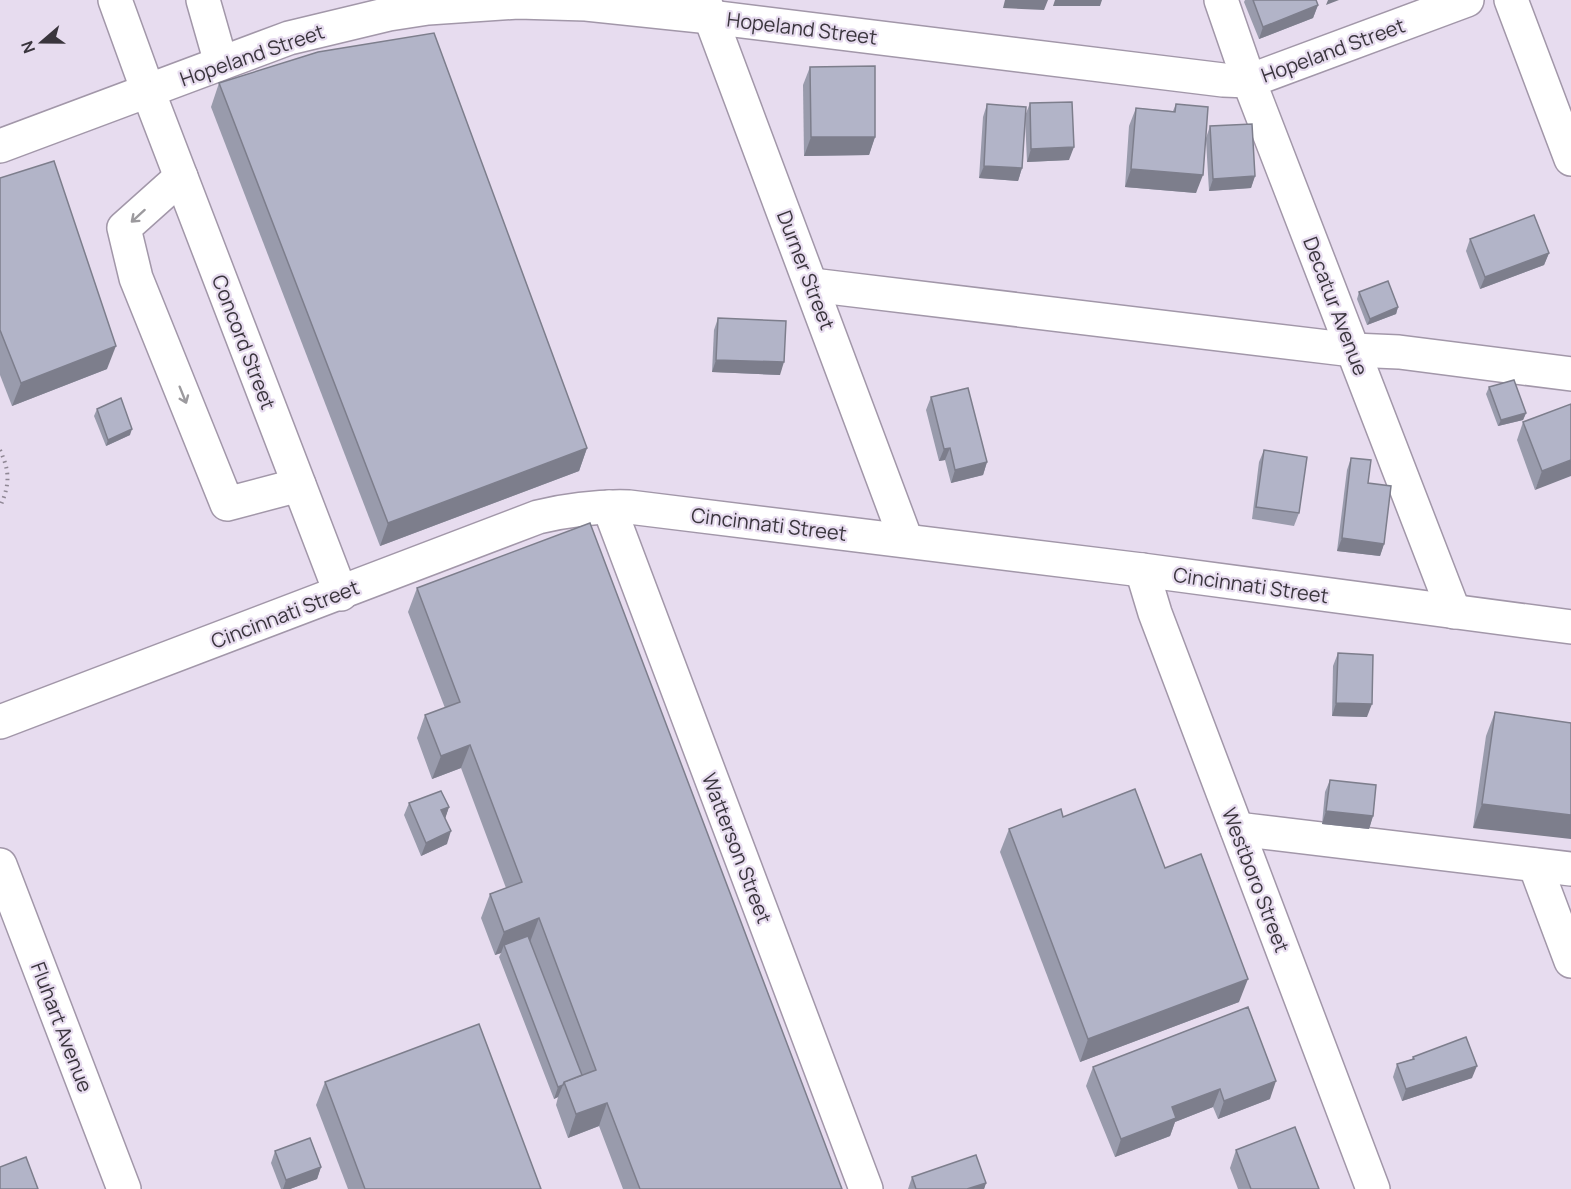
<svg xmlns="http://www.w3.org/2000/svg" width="1571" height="1189" font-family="Manrope,sans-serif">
<rect width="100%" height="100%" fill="#e7dcef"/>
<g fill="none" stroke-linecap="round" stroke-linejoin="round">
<defs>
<g id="minor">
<polyline points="115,0 148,91 341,594"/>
<polyline points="203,0 221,63"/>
<polyline points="704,0 906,540"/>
<polyline points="1221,0 1249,81 1454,612"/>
<polyline points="1511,0 1571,159"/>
<polyline points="0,146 289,38 389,14 428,8 518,2 586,4 710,17 1223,80 1249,81 1467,0"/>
<polyline points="181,177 124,228 136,278 227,504 299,485"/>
<polyline points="812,285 1353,350 1399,352 1571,374"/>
<polyline points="609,507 866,1189"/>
<polyline points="1142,570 1155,613 1373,1189"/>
<path d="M0 722 538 517C568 510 598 506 629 507L1142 570 1571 627"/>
<polyline points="1237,829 1571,869"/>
<polyline points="0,865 124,1189"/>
<polyline points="1535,865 1571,961"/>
</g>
</defs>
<use href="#minor" stroke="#a297a9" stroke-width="36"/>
<path stroke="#8f8794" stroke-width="4" stroke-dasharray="1.5 4.5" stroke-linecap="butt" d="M0 450C10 472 10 484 0 507"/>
<use href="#minor" stroke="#fff" stroke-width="33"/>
</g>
<g fill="#999bac">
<polygon points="1245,0 1316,0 1318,5 1313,18 1259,39 1244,2"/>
<polygon points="810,67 875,137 869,155 804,156 803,85"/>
<polygon points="219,83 587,448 579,471 380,546 211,107"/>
<polygon points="1030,103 1069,160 1027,162 1025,117 1022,168 1018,181 979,178 983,117 987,104 1025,116"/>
<polygon points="1176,104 1206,138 1210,126 1255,176 1251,188 1209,191 1206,140 1196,193 1125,187 1129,126 1136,108 1173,111"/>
<polygon points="0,178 107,369 12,406 0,375"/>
<polygon points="1470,239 1549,253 1544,265 1480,289 1466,251"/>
<polygon points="1359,292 1398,307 1396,314 1367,325 1357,299"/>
<polygon points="718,318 780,375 712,372 714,330"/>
<polygon points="1489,387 1526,413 1523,420 1498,426 1486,394"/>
<polygon points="931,397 987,462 983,475 951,483 945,460 939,461 926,410"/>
<polygon points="1571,404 1535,490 1517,440 1523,422"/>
<polygon points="97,409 130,435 106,446 94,416"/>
<polygon points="1264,450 1299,513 1294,526 1252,519 1259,462"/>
<polygon points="1351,458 1368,483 1384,544 1380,556 1337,551 1347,470"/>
<polygon points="417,588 842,1189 623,1189 599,1126 568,1138 556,1105 558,1097 554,1099 499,957 501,953 495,955 481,918 490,894 506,888 461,768 432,779 417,738 425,715 445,708 408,612"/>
<polygon points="1338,653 1367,717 1332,716 1333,666"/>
<polygon points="1495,712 1571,723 1473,828 1486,736"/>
<polygon points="1330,780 1373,816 1369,829 1322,824 1325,792"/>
<polygon points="409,803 449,807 445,818 447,844 421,856 404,815"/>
<polygon points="1063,817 1165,868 1239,1002 1080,1062 1000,852 1009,829"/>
<polygon points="1248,1007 1270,1099 1218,1119 1213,1107 1175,1122 1170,1136 1115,1157 1086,1086 1093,1067"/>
<polygon points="1413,1057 1472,1078 1402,1101 1393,1077 1397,1064 1412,1059"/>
<polygon points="325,1082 541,1189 348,1189 316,1105"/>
<polygon points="1236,1150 1319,1189 1238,1189 1230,1168"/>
<polygon points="275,1151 321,1167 317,1179 290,1189 281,1189 271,1163"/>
<polygon points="912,1177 986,1183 984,1189 908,1189"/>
</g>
<g fill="#7d7e8c">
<polygon points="1005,0 1048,0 1044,10 1003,8"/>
<polygon points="1055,0 1102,0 1100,6 1053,6"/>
<polygon points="1328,0 1339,0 1326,5"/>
<polygon points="1318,5 1313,18 1259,39 1263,27"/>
<polygon points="811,137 875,137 869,155 804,156"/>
<polygon points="1074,147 1069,160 1027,162 1031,149"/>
<polygon points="984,166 1022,168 1018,181 979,178"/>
<polygon points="1131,169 1203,175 1196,193 1125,187"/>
<polygon points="1255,176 1251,188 1209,191 1213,179"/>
<polygon points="1549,253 1544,265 1480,289 1485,277"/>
<polygon points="1398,307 1396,314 1367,325 1370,319"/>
<polygon points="116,346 107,369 12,406 21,383"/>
<polygon points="716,360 784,362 780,375 712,372"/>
<polygon points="1526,413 1523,420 1498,426 1501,420"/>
<polygon points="132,429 130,435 106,446 108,440"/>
<polygon points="587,448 579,471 380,546 388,523"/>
<polygon points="950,448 945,460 939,461 944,449"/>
<polygon points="1571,460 1571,476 1535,490 1542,471"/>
<polygon points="987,462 983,475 951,483 955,470"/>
<polygon points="1342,538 1384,544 1380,556 1337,551"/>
<polygon points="1336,703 1372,704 1367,717 1332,716"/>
<polygon points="470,745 461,768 432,779 441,756"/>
<polygon points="1482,804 1571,815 1571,839 1473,828"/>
<polygon points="449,807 445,819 441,810"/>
<polygon points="1326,811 1373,816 1369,829 1322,824"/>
<polygon points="451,831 447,844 421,856 426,843"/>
<polygon points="539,918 530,942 504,945 501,953 495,955 504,932"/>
<polygon points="1248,979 1239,1002 1080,1062 1088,1039"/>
<polygon points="1477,1066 1472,1078 1402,1101 1406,1089"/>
<polygon points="1276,1081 1270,1099 1218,1119 1224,1101"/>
<polygon points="563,1085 558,1097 554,1099 558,1087"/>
<polygon points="1220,1089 1213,1107 1175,1122 1170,1136 1115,1157 1121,1139 1172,1107"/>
<polygon points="607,1103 599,1126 568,1138 576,1114"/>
<polygon points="321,1167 317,1179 290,1189 283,1189 286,1180"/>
<polygon points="986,1183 984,1189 967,1189"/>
</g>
<g fill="#b2b4c8" stroke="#7d7e8c" stroke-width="1.5">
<polygon points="1253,0 1316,0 1318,5 1263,27"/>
<polygon points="434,33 587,448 388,523 219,83 318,52"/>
<polygon points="875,66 875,137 811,137 810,67"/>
<polygon points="1072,102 1074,147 1031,149 1030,103"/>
<polygon points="987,104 1026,107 1022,168 984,166"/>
<polygon points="1176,104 1208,107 1203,175 1131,169 1136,108 1175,112"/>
<polygon points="1252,124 1255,176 1213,179 1210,126"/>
<polygon points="54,161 116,346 21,383 0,330 0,178"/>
<polygon points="1534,215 1549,253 1485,277 1470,239"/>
<polygon points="1388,281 1398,307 1370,319 1359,292"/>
<polygon points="718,318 786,321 784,362 716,360"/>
<polygon points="1514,380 1526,413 1501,420 1489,387"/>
<polygon points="968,388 987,462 955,470 950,448 944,449 931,397"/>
<polygon points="121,398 132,429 108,440 97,409"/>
<polygon points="1571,404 1571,460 1542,471 1523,422"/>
<polygon points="1264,450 1307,457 1299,513 1256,507"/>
<polygon points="1351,458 1371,460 1368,483 1391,486 1384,544 1342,538"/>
<polygon points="590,523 842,1189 640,1189 607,1103 576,1114 564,1082 596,1070 539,918 504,932 490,894 522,882 470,745 441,756 425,715 460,702 417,588"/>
<polygon points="1338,653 1373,655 1372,704 1336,703"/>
<polygon points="1495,712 1571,723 1571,815 1482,804"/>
<polygon points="1330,780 1376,785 1373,816 1326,811"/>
<polygon points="1135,789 1165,868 1201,854 1248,979 1088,1039 1009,829 1061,809 1063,817"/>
<polygon points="441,791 449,807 441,810 451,831 426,843 409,803"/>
<polygon points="528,936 582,1075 564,1082 563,1085 558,1087 504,945"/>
<polygon points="1248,1007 1276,1081 1224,1101 1220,1089 1172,1107 1176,1118 1121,1139 1093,1067"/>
<polygon points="479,1024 541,1189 365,1189 325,1082"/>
<polygon points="1466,1037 1477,1066 1406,1089 1397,1064 1414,1059 1413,1057"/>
<polygon points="1295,1127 1319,1189 1251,1189 1236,1150"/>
<polygon points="310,1138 321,1167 286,1180 275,1151"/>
<polygon points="976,1155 986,1183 967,1189 916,1189 912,1177"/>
<polygon points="26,1157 38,1189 0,1189 0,1167"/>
</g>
<defs><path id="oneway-shaft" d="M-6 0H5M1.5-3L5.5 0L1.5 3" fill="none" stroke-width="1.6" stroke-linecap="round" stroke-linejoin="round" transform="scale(1.5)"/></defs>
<g stroke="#9c9a9e">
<use href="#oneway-shaft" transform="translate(138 216) rotate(138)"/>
<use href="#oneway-shaft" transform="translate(183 395) rotate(68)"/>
</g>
<g text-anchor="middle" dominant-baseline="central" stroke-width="4.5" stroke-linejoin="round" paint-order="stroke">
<g font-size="20" fill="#3a353d" stroke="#e7dcef">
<text transform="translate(802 28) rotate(7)">Hopeland Street</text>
<text transform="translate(1333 50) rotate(-20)">Hopeland Street</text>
<text transform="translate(252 55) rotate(-19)">Hopeland Street</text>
<text transform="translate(806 270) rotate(69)">Durner Street</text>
<text transform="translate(1336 306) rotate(69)">Decatur Avenue</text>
<text transform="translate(244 342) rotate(69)">Concord Street</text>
<text transform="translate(769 524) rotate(7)">Cincinnati Street</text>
<text transform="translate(1251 585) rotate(8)">Cincinnati Street</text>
<text transform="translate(285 614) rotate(-21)">Cincinnati Street</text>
<text transform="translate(737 848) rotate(69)">Watterson Street</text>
<text transform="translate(1256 880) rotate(69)">Westboro Street</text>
<text transform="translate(62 1027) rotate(69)">Fluhart Avenue</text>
</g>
</g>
<g transform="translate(42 42) rotate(250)" stroke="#e7dcef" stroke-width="4.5" paint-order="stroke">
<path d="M0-4.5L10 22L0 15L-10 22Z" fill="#3a353d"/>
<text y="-9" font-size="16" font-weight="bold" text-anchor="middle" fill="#3a353d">N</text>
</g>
</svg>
